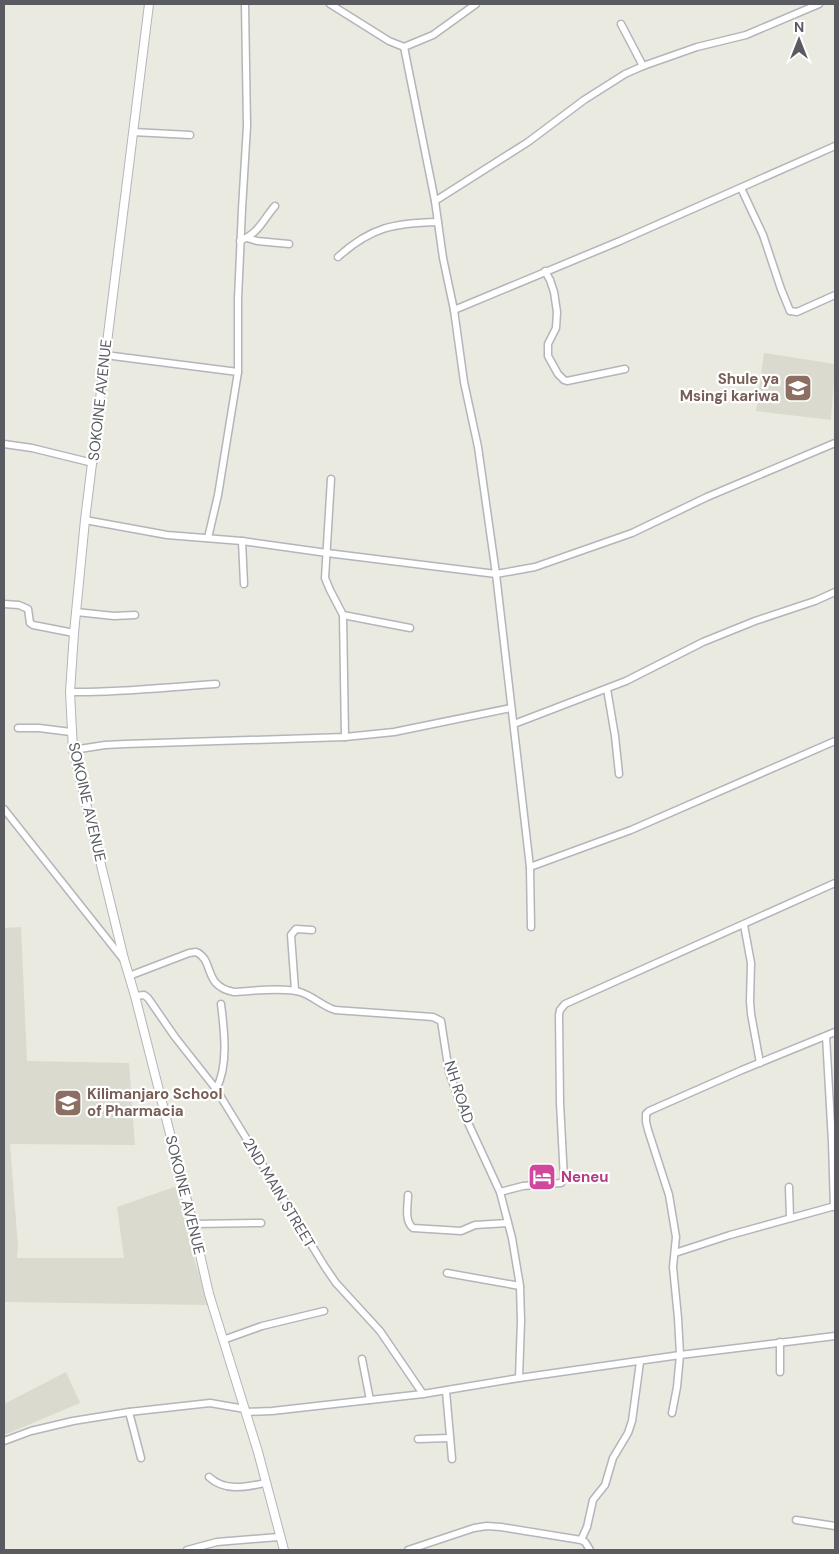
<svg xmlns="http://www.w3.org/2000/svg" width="839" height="1554" font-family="'DM Sans',sans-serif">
<rect width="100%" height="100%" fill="#eaeae1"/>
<g fill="#dadacf">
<polygon points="764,353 835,364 831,420 756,411"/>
<polygon points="21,927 27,1061 129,1063 135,1145 10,1144 18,1246 17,1258 124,1258 117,1207 177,1186 191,1248 208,1305 4,1302 4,928"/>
<polygon points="66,1372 80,1403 4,1435 4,1404"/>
</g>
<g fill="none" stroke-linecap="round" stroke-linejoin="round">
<defs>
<g id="minor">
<polyline points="330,4 389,41 404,47 433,35 476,4"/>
<polyline points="621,24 643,66"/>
<polyline points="404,47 435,201 443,258 454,310 464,382 478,447 496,574 535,567 632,533 707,497 835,443"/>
<polyline points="133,132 190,135"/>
<polyline points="741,188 763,235 781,289 790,311 797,312 835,295"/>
<polyline points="435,201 528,142 584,100 625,74 643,66 697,47 746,35 819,4"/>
<polyline points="247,238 257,241 289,244"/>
<path d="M240 241C260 232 262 221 275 206"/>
<path d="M338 257C371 227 394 223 438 222"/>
<polyline points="545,271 550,280 554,292 557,312 556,328 548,344 548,356 558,374 564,380 567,381 625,369"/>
<polyline points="454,310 620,241 835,146"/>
<polyline points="105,355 238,372"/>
<polyline points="4,444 32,448 93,463"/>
<polyline points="331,479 325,578 330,590 343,615 345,737"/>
<polyline points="85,520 167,535 242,541 327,553 496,574 530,867 531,927"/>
<polyline points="208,538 218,495 238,372 238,299 242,209 247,126 245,4"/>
<polyline points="242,541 244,584"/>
<polyline points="4,604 19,605 28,609 30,623 33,625 74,633"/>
<polyline points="76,612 114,616 135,615"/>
<polyline points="343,615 410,628"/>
<polyline points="607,689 615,736 619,774"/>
<path d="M70 692C119 693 167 687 216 684"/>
<polyline points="514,724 626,681 703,642 755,621 815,601 835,592"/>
<polyline points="18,728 39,728 71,732"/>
<polyline points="73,750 105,745 125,744 345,737 394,732 511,708"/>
<polyline points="4,809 123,959"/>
<polyline points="530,867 631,830 835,741"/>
<polyline points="744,925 751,963 750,1001 751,1014 760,1063"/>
<path d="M129 976 189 953 196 952C215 960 202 986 234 992 252 991 285 987 300 992 313 996 322 1006 335 1010L433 1017 441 1021 449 1072 464 1114 500 1192 512 1238 520 1286 521 1321 519 1378"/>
<polyline points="295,990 291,935 296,929 312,930"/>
<polyline points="135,996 144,995 148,998 175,1037 216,1089 325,1267 336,1283 380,1331 423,1394"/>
<polyline points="826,1036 832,1142 834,1207"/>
<path d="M216 1089C229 1066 224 1029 221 1004"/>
<polyline points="789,1187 790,1218"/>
<polyline points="500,1192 523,1186 561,1183 564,1179 560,1103 559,1015 560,1010 565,1004 835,883"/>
<path d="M408 1195C408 1205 404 1221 413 1228L461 1231 475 1225 508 1223"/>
<polyline points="193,1224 261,1223"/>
<polyline points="675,1253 730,1235 835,1206"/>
<polyline points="447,1273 520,1286"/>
<polyline points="223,1340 262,1326 324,1311"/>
<polyline points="780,1342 780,1372"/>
<polyline points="362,1359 370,1400"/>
<polyline points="446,1391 452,1459"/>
<polyline points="129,1412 141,1458"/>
<polyline points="246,1412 272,1411 423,1394 519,1378 680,1355 835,1336"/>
<polyline points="672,1413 677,1387 680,1355 678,1318 673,1267 676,1237 669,1195 648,1130 646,1122 646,1114 649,1111 742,1070 835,1032"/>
<polyline points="418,1439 450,1438"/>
<polyline points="4,1441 31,1431 73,1421 129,1412 210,1403 245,1409"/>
<path d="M209 1477C225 1492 246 1487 265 1483"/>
<polyline points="796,1520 835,1526"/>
<polyline points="581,1540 587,1527 593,1500 605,1485 613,1458 628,1433 632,1421 640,1362"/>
<polyline points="187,1550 217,1542 279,1537"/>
<polyline points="408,1550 474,1528 487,1526 501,1527 581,1540 585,1542 590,1550"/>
</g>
<polyline id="tertiary" points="149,4 85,520 74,633 70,692 73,750 124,959 135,996 193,1224 209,1294 258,1452 284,1550"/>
</defs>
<use href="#minor" stroke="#b3b5ba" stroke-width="9"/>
<use href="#tertiary" stroke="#b3b5ba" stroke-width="10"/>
<use href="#minor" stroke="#fff" stroke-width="6"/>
<use href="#tertiary" stroke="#fff" stroke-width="8"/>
</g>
<defs>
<symbol id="school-square" viewBox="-11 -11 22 22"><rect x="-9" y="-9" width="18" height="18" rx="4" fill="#8d6e63" stroke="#fff"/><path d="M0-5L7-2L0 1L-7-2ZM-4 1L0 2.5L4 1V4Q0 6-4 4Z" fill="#fff"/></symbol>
<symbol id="hotel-square" viewBox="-11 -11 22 22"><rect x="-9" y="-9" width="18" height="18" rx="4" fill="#d1479c" stroke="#fff"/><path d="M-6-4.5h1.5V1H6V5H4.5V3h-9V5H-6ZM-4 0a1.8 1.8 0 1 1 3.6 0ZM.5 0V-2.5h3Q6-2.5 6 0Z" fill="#fff"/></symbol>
</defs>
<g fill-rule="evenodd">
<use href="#school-square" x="782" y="372" width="32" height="32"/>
<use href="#school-square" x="52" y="1087" width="32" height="32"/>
<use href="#hotel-square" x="526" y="1161" width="32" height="32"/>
</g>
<g text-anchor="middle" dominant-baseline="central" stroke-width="4.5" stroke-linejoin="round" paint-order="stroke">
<g font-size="15" font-weight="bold" fill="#785e54" stroke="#fff" text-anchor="end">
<text x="779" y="379">Shule ya<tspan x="779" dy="17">Msingi kariwa</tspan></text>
<text x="87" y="1094" text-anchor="start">Kilimanjaro School<tspan x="87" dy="17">of Pharmacia</tspan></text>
</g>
<g font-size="15" fill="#595b60" stroke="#fff">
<text transform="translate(100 400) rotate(-84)">SOKOINE AVENUE</text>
<text transform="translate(87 802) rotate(77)">SOKOINE AVENUE</text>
<text transform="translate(459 1092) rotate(72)">NH ROAD</text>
<text transform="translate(279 1193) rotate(59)">2ND MAIN STREET</text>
<text transform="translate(185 1195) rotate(76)">SOKOINE AVENUE</text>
</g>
<g font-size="15" font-weight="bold" fill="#b23c85" stroke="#fff" text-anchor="start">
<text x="561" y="1177">Neneu</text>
</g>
</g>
<rect width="839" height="1554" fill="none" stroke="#595b60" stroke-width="10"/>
<g transform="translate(799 40)" stroke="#ffffff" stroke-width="4" paint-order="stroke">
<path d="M0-4L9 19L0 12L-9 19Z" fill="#595b60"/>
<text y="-8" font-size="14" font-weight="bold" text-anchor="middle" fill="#595b60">N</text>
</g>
</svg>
